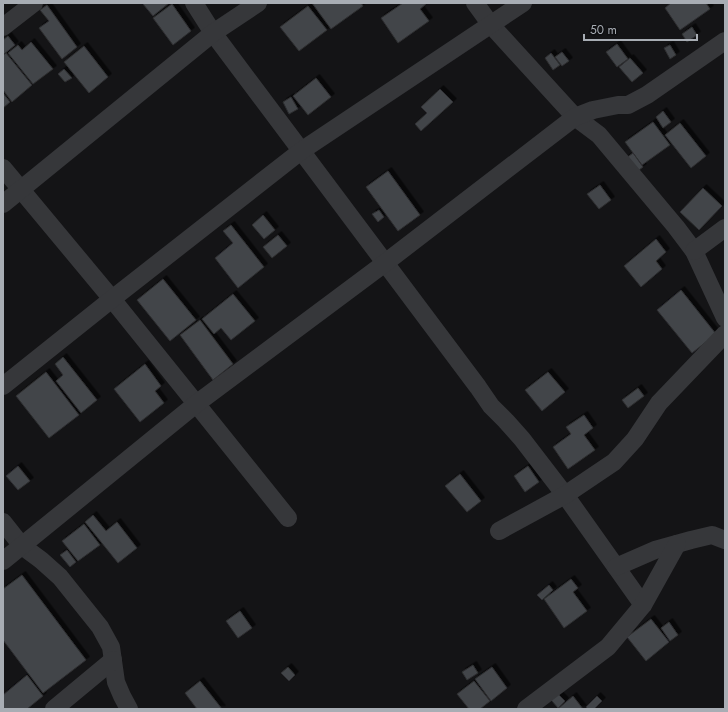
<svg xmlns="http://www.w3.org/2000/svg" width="728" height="712" font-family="Jost,sans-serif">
<defs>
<filter id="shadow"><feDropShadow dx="3.5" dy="-3.5" stdDeviation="0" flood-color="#0009"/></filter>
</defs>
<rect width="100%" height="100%" fill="#141416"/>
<g fill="#434548" stroke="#2e2f31" filter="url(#shadow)">
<polygon points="145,3 169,3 153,16 143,4"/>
<polygon points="312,3 361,3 363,6 331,29"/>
<polygon points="403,3 425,3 426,4 420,9 429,21 398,43 381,18"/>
<polygon points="671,3 706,3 710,9 680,30 665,8"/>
<polygon points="172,4 191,31 173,45 153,18"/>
<polygon points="47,5 77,47 62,59 39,28 49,21 40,10"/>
<polygon points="308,6 327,30 299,51 280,27"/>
<polygon points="692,27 697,35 687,42 682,34"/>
<polygon points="8,36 15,45 3,55 3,40"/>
<polygon points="31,42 53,69 33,84 8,53 18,45 22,50"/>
<polygon points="617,44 628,59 617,67 606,52"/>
<polygon points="670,45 676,55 670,59 664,48"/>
<polygon points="84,46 108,77 89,93 64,62"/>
<polygon points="562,52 569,61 562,66 555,57"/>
<polygon points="6,53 32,85 12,102 3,90 3,55"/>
<polygon points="551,53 560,65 553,70 545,58"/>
<polygon points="630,58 643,73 632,82 619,67"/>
<polygon points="64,69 72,78 65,82 58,74"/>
<polygon points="316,78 331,97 308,115 293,96"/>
<polygon points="440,89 453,102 421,131 415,124 427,113 421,107"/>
<polygon points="3,93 10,102 3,108"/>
<polygon points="291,97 298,109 289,114 283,102"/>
<polygon points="663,111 671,122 663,128 656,117"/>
<polygon points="653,122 670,145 642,165 625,142"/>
<polygon points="680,123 706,156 691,168 665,135"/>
<polygon points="633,153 643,167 635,173 625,159"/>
<polygon points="388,171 420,215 398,231 366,187"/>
<polygon points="600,185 611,200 599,209 587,194"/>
<polygon points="703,188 722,206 699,230 680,212"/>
<polygon points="379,210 384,217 378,222 372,214"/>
<polygon points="263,215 275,230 264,239 252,225"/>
<polygon points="231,225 264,267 238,288 215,258 233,243 223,231"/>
<polygon points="278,235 287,246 272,258 263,247"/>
<polygon points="656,239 666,252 656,261 662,269 641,287 624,266"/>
<polygon points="163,279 196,320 170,341 137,300"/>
<polygon points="681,290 716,334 692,353 657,310"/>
<polygon points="233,294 255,321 231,340 221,328 214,334 202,319"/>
<polygon points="200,320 233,364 213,380 180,335"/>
<polygon points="63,357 97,400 81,413 56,381 63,375 55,364"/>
<polygon points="145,364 161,386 155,391 164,403 140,422 114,389"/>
<polygon points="46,372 79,415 49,438 16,396"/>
<polygon points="548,372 565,392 542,411 525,390"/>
<polygon points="638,388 644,396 628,408 622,400"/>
<polygon points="584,415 593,428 584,435 595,450 568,469 553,447 571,434 566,427"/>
<polygon points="18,466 30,481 18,490 6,476"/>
<polygon points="528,466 539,482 525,492 514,476"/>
<polygon points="460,474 481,501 467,512 445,486"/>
<polygon points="93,515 106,531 117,522 137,548 118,563 85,522"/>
<polygon points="84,524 100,545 78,561 62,541"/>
<polygon points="67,550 76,562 70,567 60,555"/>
<polygon points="22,575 86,660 43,693 3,640 3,589"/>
<polygon points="571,579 578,588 573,592 587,611 564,628 544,599"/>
<polygon points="549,585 553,590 542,600 537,595"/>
<polygon points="240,611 252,628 238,638 226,621"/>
<polygon points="651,619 669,642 646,661 627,637"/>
<polygon points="669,622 678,635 670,641 661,628"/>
<polygon points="473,665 478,673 467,680 462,672"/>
<polygon points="288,667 295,675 289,681 281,673"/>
<polygon points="492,667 507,688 491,701 475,679"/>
<polygon points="27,675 43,696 27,709 3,709 3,695"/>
<polygon points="200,681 222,709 197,709 185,693"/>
<polygon points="474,681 490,701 480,709 469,709 457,694"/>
<polygon points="552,688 565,701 558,708 546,694"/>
<polygon points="573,696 583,709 559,709 559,708"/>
<polygon points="597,696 602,701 594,709 588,709 586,707"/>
</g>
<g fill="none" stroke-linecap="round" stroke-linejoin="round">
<g stroke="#36373a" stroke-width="18">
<polyline points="194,3 213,33 478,387 491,406 506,421 522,439 565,495 643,605"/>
<polyline points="475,3 491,25 575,117 599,135 676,227 694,251 725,318"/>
<polyline points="3,27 34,3"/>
<polyline points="3,168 112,299 288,518"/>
<polyline points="3,204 213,33 258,3"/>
<polyline points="694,251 725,228"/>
<polyline points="3,386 112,299 301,151 523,3"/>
<polyline points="3,522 22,546 41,560 60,577 100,627 111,647 116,682 122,696 129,709"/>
<polyline points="499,531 565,495 614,462 635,439 659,403 725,334"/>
<polyline points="3,561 196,404 385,263 575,117 593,110 618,105 628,105 647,95 725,41"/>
<polyline points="616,567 655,550 691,540 712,535 725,540"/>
<polyline points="54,709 113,660"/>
<polyline points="526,709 608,647 643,605 677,544"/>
</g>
</g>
<rect width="728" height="712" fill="none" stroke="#a8adb4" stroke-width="8"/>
<path d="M584 34v6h113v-6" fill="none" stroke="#a8adb4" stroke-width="2"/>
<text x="590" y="34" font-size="12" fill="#a8adb4" stroke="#0f0f11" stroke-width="3" paint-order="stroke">50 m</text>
</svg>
